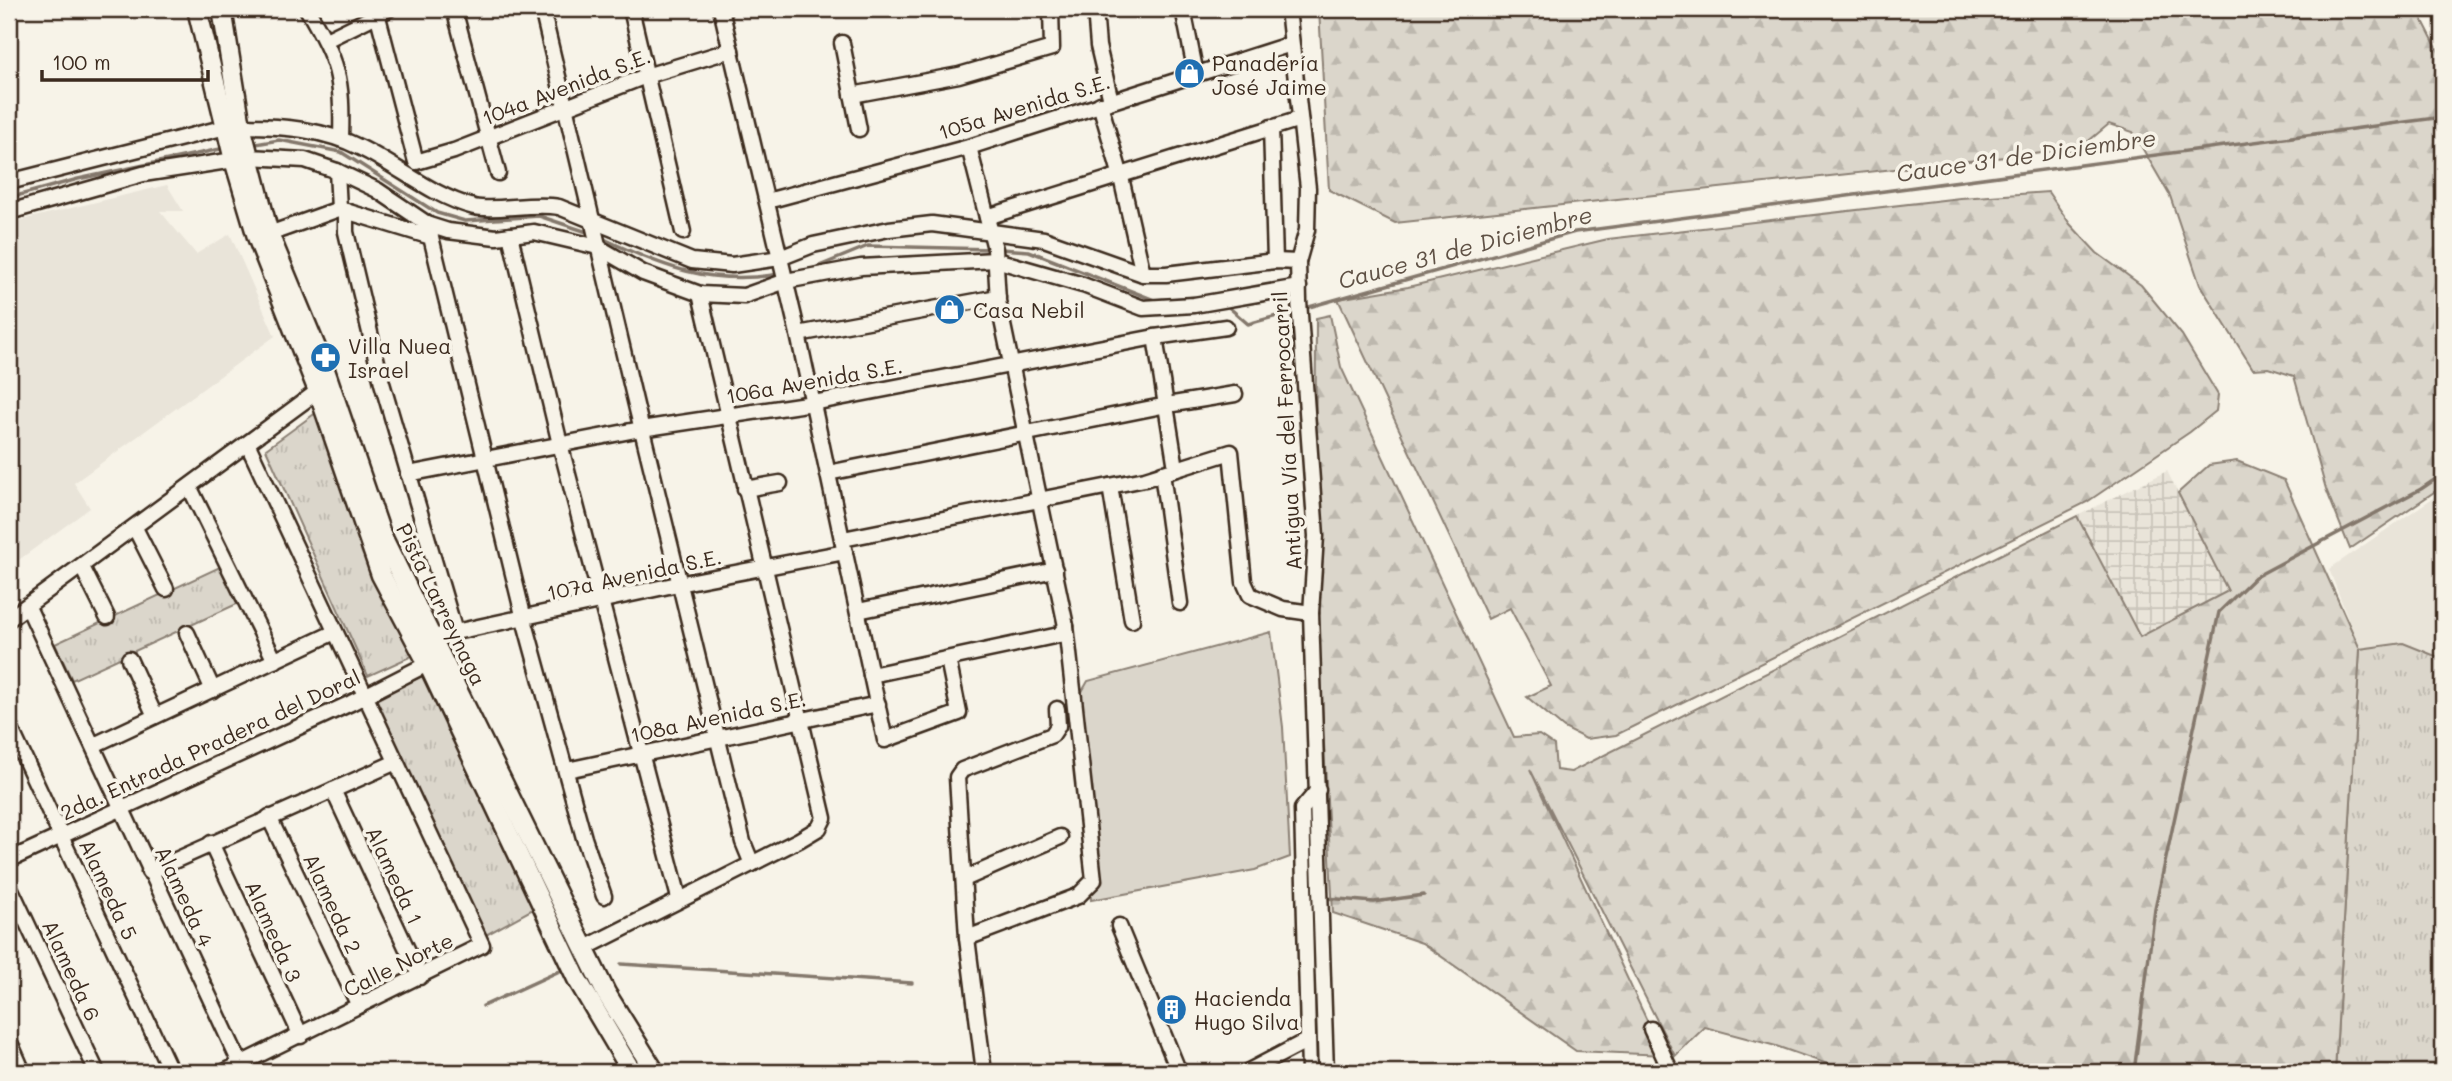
<svg xmlns="http://www.w3.org/2000/svg" width="2452" height="1081" font-family="Mali,sans-serif">
<defs>
<pattern id="industrial-grid" width="8" height="8" patternUnits="userSpaceOnUse" patternTransform="scale(1.75)"><rect width="8" height="8" fill="#e9e4d9"/><path d="M0 4h8M4 0v8" fill="none" stroke="#c9c4ba"/></pattern>
<pattern id="grass-tufts" width="24" height="20" patternUnits="userSpaceOnUse" patternTransform="scale(1.75)"><rect width="24" height="20" fill="#dbd6cb"/><path d="M3 7l-1-3M5 7V3M7 7l1-3M15 17l-1-3M17 17v-4M19 17l1-3" fill="none" stroke="#bdb8ae"/></pattern>
<pattern id="forest-firs" width="22" height="20" patternUnits="userSpaceOnUse" patternTransform="scale(1.75)"><rect width="22" height="20" fill="#dbd6cb"/><path d="M5 1l3.5 6h-7zM16 11l3.5 6h-7z" fill="#bdb8ae"/></pattern>
</defs>
<rect width="100%" height="100%" fill="#f7f3e8"/>
<filter id="ink" filterUnits="userSpaceOnUse"><feTurbulence type="fractalNoise" baseFrequency=".0143" numOctaves="2"/><feDisplacementMap in="SourceGraphic" scale="14" xChannelSelector="R" yChannelSelector="G"/><feConvolveMatrix kernelMatrix="1 2 1 2 8 2 1 2 1" color-interpolation-filters="sRGB"/></filter>
<g filter="url(#ink)">
<g fill="#e9e4d9">
<polygon points="167,185 183,211 160,211 196,254 230,234 275,336 74,483 90,508 9,567 9,223"/>
<polygon points="2443,491 2443,1072 2335,1072 2360,649 2329,569"/>
</g>
<polygon fill="url(#industrial-grid)" points="2167,471 2228,591 2139,637 2077,516"/>
<g fill="url(#grass-tufts)" stroke="#8b8074" stroke-width="2">
<polygon points="317,412 376,579 414,655 368,676 266,449"/>
<polygon points="222,566 239,603 72,680 55,644"/>
<polygon points="2403,643 2443,659 2443,1072 2335,1072 2360,649"/>
<polygon points="440,668 544,903 484,936 373,699"/>
</g>
<g fill="url(#forest-firs)" stroke="#8b8074" stroke-width="2">
<polygon points="1319,9 2417,9 2443,60 2443,486 2350,549 2326,489 2294,376 2269,368 2253,369 2200,285 2170,196 2133,132 2109,124 2079,149 1395,223 1329,190"/>
<polygon points="2048,192 2070,224 2097,253 2141,285 2182,335 2218,395 2216,411 2190,432 2087,502 1616,735 1586,739 1564,728 1527,697 1551,686 1510,608 1488,619 1338,299 1408,287 1608,239 1960,198"/>
<polygon points="1330,315 1341,367 1514,737 1539,735 1554,745 1556,770 1571,772 2077,516 2140,637 2228,591 2178,493 2209,465 2237,461 2284,480 2360,649 2335,1072 1850,1072 1776,1046 1705,1027 1675,1056 1530,769 1663,1055 1576,1051 1422,943 1333,913 1315,575 1316,318"/>
</g>
<polygon fill="#dbd6cb" stroke="#8b8074" stroke-width="2" points="1271,632 1283,727 1290,857 1255,870 1091,900 1075,704 1088,681"/>
<g fill="none" stroke-linecap="round" stroke-linejoin="round">
<g stroke="#84786c" stroke-width="3.5">
<polyline points="250,145 279,140 341,152 437,213 465,221 539,216 590,233"/>
<polyline points="9,198 78,179 225,148"/>
<path d="M600 237C662 267 710 286 780 274"/>
<polyline points="1000,249 1029,251 1154,300 1216,296"/>
<polyline points="788,273 812,269 868,246 992,249"/>
<polyline points="1224,303 1248,324 1295,311"/>
<polyline points="1302,309 1575,232 2443,117"/>
<polyline points="1326,898 1374,902 1424,895"/>
<polyline points="621,964 912,983"/>
<polyline points="483,1006 564,969"/>
<polyline points="2134,1072 2155,909 2219,612 2255,577 2421,489 2443,474"/>
</g>
<defs>
<g id="minor">
<path d="M307 9C338 61 343 78 341 138"/>
<polyline points="454,9 498,173"/>
<path d="M542 9C607 287 674 565 743 842L752 864"/>
<polyline points="631,9 683,232"/>
<polyline points="721,9 798,334 885,740 959,713 948,659"/>
<polyline points="1095,9 1098,46 1111,101"/>
<polyline points="1183,9 1196,74"/>
<polyline points="1288,9 1308,188 1307,230 1298,262 1299,301 1316,536 1311,613 1326,1072"/>
<polyline points="377,13 416,162 454,151 646,76 731,50"/>
<polyline points="326,40 389,9"/>
<polyline points="842,43 859,129"/>
<polyline points="852,95 959,75 1052,48 1051,9"/>
<polyline points="1100,104 1120,173 1143,274"/>
<path d="M241 126C282 126 324 129 361 148 400 167 432 196 474 207 495 212 532 202 559 207L692 261 732 265 780 258 813 245 889 229 932 224 1044 239 1143 274H1166L1275 261 1298 262"/>
<polyline points="1271,127 1275,261"/>
<polyline points="249,157 305,160 337,171 377,190 429,225 448,231 496,237 534,232 598,247 643,273 700,294 744,296 786,281 861,267 996,260 1083,285 1143,308 1194,305 1299,287"/>
<polyline points="337,171 339,209"/>
<polyline points="9,182 226,127"/>
<polyline points="767,201 969,147 1291,44"/>
<polyline points="346,211 346,232 382,383 455,632"/>
<polyline points="9,212 143,174 234,160"/>
<polyline points="987,217 1300,119"/>
<polyline points="269,234 339,209 431,237 524,619 584,838 604,896"/>
<polyline points="510,235 560,444 679,898"/>
<polyline points="798,334 998,297"/>
<polyline points="1155,337 1176,468"/>
<polyline points="828,473 1167,405 1235,394"/>
<polyline points="1162,473 1180,603"/>
<polyline points="408,474 641,429 813,403 1155,337 1226,327"/>
<polyline points="1110,486 1132,620"/>
<polyline points="190,488 275,661"/>
<polyline points="745,489 780,483"/>
<polyline points="135,528 166,589"/>
<polyline points="843,539 1145,479 1231,452 1244,582 1250,595 1283,609 1311,613"/>
<polyline points="82,567 107,617"/>
<polyline points="28,607 241,1065"/>
<polyline points="858,611 1055,570"/>
<polyline points="9,619 318,391"/>
<polyline points="187,633 213,690"/>
<polyline points="432,637 678,584 845,552"/>
<polyline points="129,659 155,716"/>
<polyline points="871,675 1059,635 1066,626 998,301 995,249 969,147"/>
<polyline points="9,725 171,1072"/>
<polyline points="94,745 335,632"/>
<polyline points="567,770 878,704"/>
<polyline points="333,790 420,977"/>
<polyline points="269,817 359,1006"/>
<polyline points="211,843 301,1036"/>
<polyline points="9,860 351,703 435,660"/>
<polyline points="149,872 396,762"/>
<polyline points="964,879 1060,837"/>
<polyline points="9,885 97,1072"/>
<polyline points="1119,926 1179,1072"/>
<polyline points="967,938 1078,896 1094,880 1066,626"/>
<polyline points="585,948 799,840 819,828 824,818 700,294"/>
<polyline points="1651,1029 1671,1072"/>
<polyline points="9,1040 23,1072"/>
<polyline points="224,1072 482,945 248,445"/>
<polyline points="984,1072 967,938 957,777 962,770 1052,735 1058,726 1057,709"/>
<polyline points="1247,1072 1308,1040"/>
<polyline points="1309,1072 1302,809 1318,790"/>
</g>
<g id="major">
<polyline points="197,9 234,160 257,237 318,391 381,575 428,664 577,979 632,1072"/>
<polyline points="222,9 241,126 269,234 324,367 381,534 606,993 655,1072"/>
</g>
</defs>
<use href="#minor" stroke="#3b2a1e" stroke-width="19"/>
<use href="#major" stroke="#3b2a1e" stroke-width="23"/>
<use href="#minor" stroke="#f7f3e8" stroke-width="14"/>
<use href="#major" stroke="#f7f3e8" stroke-width="18"/>
</g>
</g>
<defs>
<symbol id="shop-disc" viewBox="-11 -11 22 22"><circle r="9.5" fill="#1f6fb2" stroke="#f7f3e8"/><path d="M-5-2.5h2.3a2.7 3.5 0 0 1 5.4 0H5L5.5 6h-11ZM-1.5-2.5h3a1.5 2.3 0 0 0-3 0Z" fill="#fff"/></symbol>
<symbol id="pharmacy-disc" viewBox="-11 -11 22 22"><circle r="9.5" fill="#1f6fb2" stroke="#f7f3e8"/><path d="M-2-6h4v4h4v4h-4v4h-4v-4h-4v-4h4Z" fill="#fff"/></symbol>
<symbol id="building-disc" viewBox="-11 -11 22 22"><circle r="9.5" fill="#1f6fb2" stroke="#f7f3e8"/><path d="M-4-6H4V6H1V3H-1V6H-4ZM-2.5-4.3h1.7v1.8h-1.7ZM.8-4.3h1.7v1.8H.8ZM-2.5-1h1.7V.8h-1.7ZM.8-1h1.7V.8H.8Z" fill="#fff"/></symbol>
</defs>
<g fill-rule="evenodd">
<use href="#shop-disc" x="1172" y="56" width="35" height="35"/>
<use href="#shop-disc" x="932" y="292" width="35" height="35"/>
<use href="#pharmacy-disc" x="308" y="340" width="35" height="35"/>
<use href="#building-disc" x="1154" y="992" width="35" height="35"/>
</g>
<g text-anchor="middle" dominant-baseline="central" stroke-width="7" stroke-linejoin="round" paint-order="stroke">
<g font-size="21" fill="#3b2a1e" stroke="#f7f3e8" text-anchor="start">
<text x="1212" y="62">Panadería<tspan x="1212" dy="24">José Jaime</tspan></text>
<text x="973" y="309">Casa Nebil</text>
<text x="348" y="345">Villa Nuea<tspan x="348" dy="24">Israel</tspan></text>
<text x="1194" y="997">Hacienda<tspan x="1194" dy="24">Hugo Silva</tspan></text>
</g>
<g font-size="21" fill="#3b2a1e" stroke="#f7f3e8">
<text transform="translate(566 86) rotate(-21)">104a Avenida S.E.</text>
<text transform="translate(1024 106) rotate(-17)">105a Avenida S.E.</text>
<text transform="translate(814 380) rotate(-10)">106a Avenida S.E.</text>
<text transform="translate(1286 431) rotate(-93)">Antigua Vía del Ferrocarril</text>
<text transform="translate(634 574) rotate(-12)">107a Avenida S.E.</text>
<text transform="translate(442 604) rotate(64)">Pista Larreynaga</text>
<text transform="translate(718 716) rotate(-12)">108a Avenida S.E.</text>
<text transform="translate(210 744) rotate(-25)">2da. Entrada Pradera del Doral</text>
<text transform="translate(395 875) rotate(65)">Alameda 1</text>
<text transform="translate(109 889) rotate(65)">Alameda 5</text>
<text transform="translate(185 896) rotate(65)">Alameda 4</text>
<text transform="translate(333 903) rotate(65)">Alameda 2</text>
<text transform="translate(274 931) rotate(66)">Alameda 3</text>
<text transform="translate(398 964) rotate(-26)">Calle Norte</text>
<text transform="translate(72 970) rotate(65)">Alameda 6</text>
</g>
<g font-size="23" font-style="italic" fill="#5f5145" stroke="#f7f3e8">
<text transform="translate(2026 155) rotate(-8)">Cauce 31 de Diciembre</text>
<text transform="translate(1465 247) rotate(-15)">Cauce 31 de Diciembre</text>
</g>
</g>
<rect width="2452" height="1081" fill="none" stroke="#f7f3e8" stroke-width="35"/>
<rect x="18" y="18" width="2417" height="1046" fill="none" stroke="#3b2a1e" stroke-width="2.5" filter="url(#ink)"/>
<path d="M42 70v10h166v-10" fill="none" stroke="#3b2a1e" stroke-width="3.5"/>
<text x="52" y="70" font-size="21" fill="#3b2a1e" stroke="#f7f3e8" stroke-width="5" paint-order="stroke">100 m</text>
</svg>
